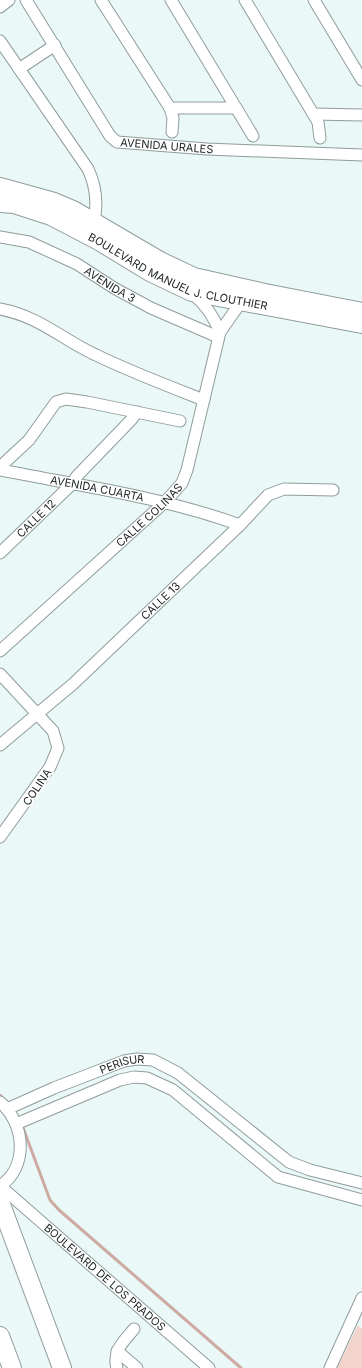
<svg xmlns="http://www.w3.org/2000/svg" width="362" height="1368" font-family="Inter,sans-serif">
<rect width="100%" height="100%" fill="#eaf8f8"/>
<polygon fill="#f2d4cd" points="358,1325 362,1329 362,1368 337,1368"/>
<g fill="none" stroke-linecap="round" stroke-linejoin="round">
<g stroke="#cdaaa2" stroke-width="3">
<polyline points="0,1095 8,1103"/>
<polyline points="22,1125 50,1200 59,1210 241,1368"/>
</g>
<defs>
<g id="minor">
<path id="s1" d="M26 0 110 136 117 142 207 149 362 155"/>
<polyline points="101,0 170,108 173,118 172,132"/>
<polyline points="171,0 253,136"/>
<polyline points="245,0 318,122 320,138"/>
<polyline points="314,0 362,80"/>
<polyline points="0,7 9,0"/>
<path d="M0 41 88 169C96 186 98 202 94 221"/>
<polyline points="19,69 55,45"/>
<polyline points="170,108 236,108"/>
<polyline points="313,114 362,115"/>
<path id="s2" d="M0 237 29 242 77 264 114 288 151 308 218 337"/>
<path d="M193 294C206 305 213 316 220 332"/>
<path d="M0 309C41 317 61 339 96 355 131 372 168 386 204 400"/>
<polyline points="0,467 29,440 56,402 66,399 87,402 180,421"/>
<path id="s3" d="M0 470C81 486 163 497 240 525"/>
<path id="s4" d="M0 553 72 484 77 476 131 420 137 412"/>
<path id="s5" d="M0 651 165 502 182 483 187 470 220 332 241 302"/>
<polyline points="0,674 53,731 58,748 50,767 0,837"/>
<path id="s6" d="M0 745 73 684 240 525 268 495 284 489 333 490"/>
<path d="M0 1102C25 1123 29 1167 0 1186"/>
<path id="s7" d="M7 1109 54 1088 124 1061 137 1059 153 1060 178 1073 289 1162 310 1170 362 1183"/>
<polyline points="16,1124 120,1080 134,1077 147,1078 173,1090 278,1177 362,1200"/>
<path id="s8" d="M0 1186 209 1368"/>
<polyline points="117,1351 137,1368"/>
<path d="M117 1368C112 1351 124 1341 134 1329"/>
<polyline points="330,1368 362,1298"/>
</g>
<g id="primary">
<polyline points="0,187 54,202 73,210 160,261 194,277 265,293 362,312"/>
<path id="s9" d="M0 203 14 204 51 216 99 241 150 272 192 292 362 324"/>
<polyline points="0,1202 62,1368"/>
<polyline points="0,1336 12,1368"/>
</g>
</defs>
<use href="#minor" stroke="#909c9c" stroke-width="13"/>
<use href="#primary" stroke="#909c9c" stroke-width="20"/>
<use href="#minor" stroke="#fff" stroke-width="11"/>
<use href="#primary" stroke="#fff" stroke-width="18"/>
</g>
<g text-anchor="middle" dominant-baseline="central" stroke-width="4" stroke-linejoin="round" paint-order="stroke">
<g font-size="11" fill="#212626" stroke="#fff">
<text stroke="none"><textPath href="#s1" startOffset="219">AVENIDA URALES</textPath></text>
<text stroke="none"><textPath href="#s9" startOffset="193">BOULEVARD MANUEL J. CLOUTHIER</textPath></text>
<text stroke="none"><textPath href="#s2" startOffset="121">AVENIDA 3</textPath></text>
<text stroke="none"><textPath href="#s3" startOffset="99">AVENIDA CUARTA</textPath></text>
<text stroke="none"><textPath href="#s5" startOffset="202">CALLE COLINAS</textPath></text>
<text stroke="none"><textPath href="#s4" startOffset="50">CALLE 12</textPath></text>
<text stroke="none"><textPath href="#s6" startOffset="216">CALLE 13</textPath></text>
<text transform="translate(37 787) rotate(-56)">COLINA</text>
<text stroke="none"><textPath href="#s7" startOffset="124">PERISUR</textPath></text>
<text stroke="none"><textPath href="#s8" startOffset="139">BOULEVARD DE LOS PRADOS</textPath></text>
</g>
</g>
</svg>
